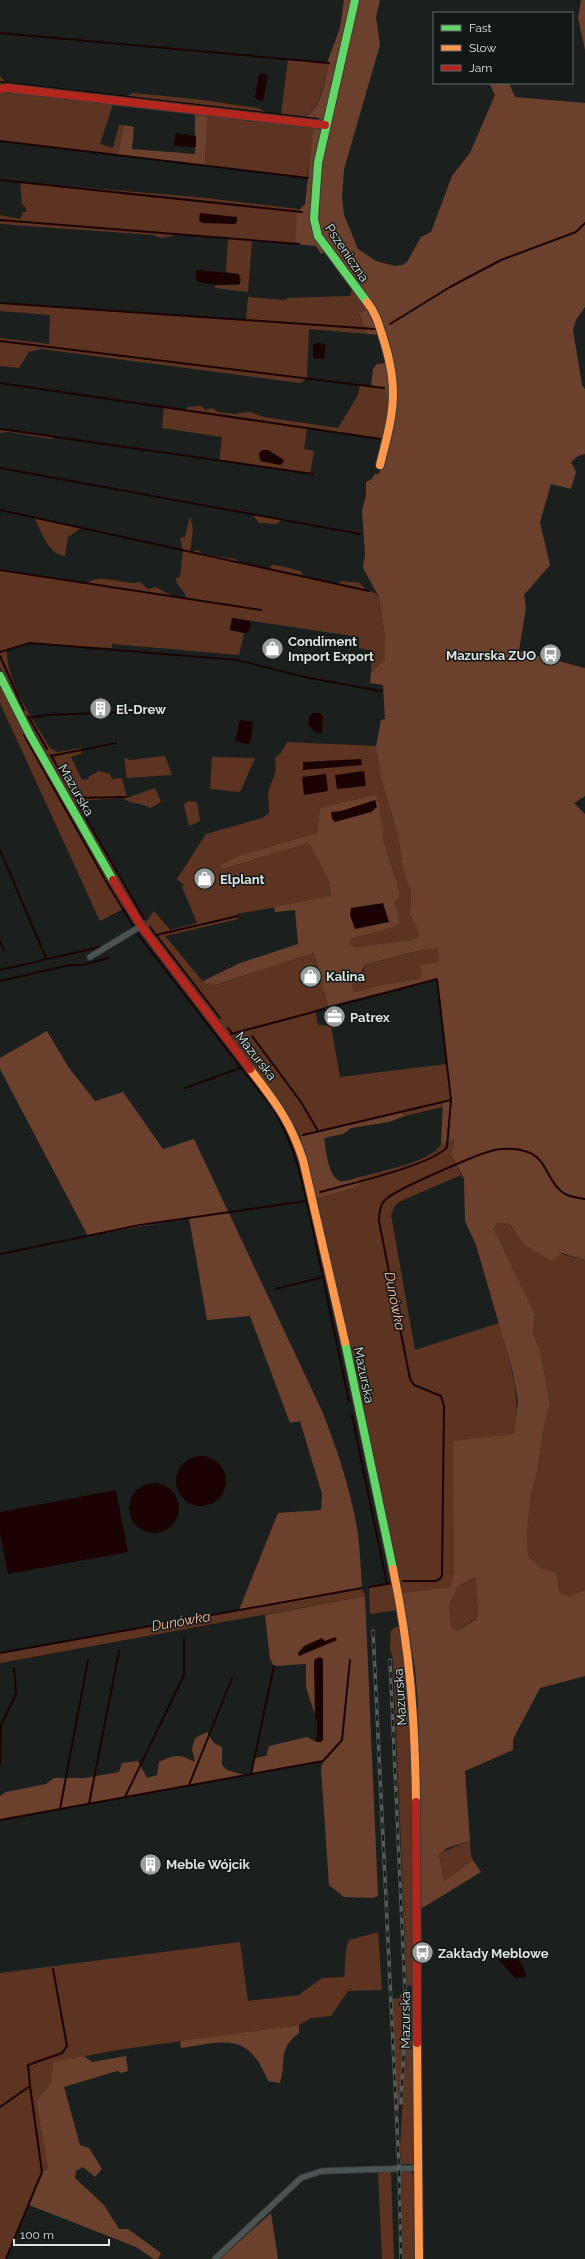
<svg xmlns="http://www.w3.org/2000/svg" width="585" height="2259" font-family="Raleway,sans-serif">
<rect width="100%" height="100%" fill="#1b201e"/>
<g fill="#5d3421">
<path d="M288 59 329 63C323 82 323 105 305 117L315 123 307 178 205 166 208 112 114 101 100 144 113 148 119 125H124L118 155 0 141V76L6 83 125 97 133 93 195 99 258 108 267 113 281 115Z"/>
<polygon points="20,182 206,198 298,209 295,244 252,241 248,292 215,288 215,285 239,285 241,280 239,274 226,272 228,238 173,234 173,236 161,238 153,235 0,224 0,215 20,219 23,212 26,212 26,208 22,204"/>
<polygon points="353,286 372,309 359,314 367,334 309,329 307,378 300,383 41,349 29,352 19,368 0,366 0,338 49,344 50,315 0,311 0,303 246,320 248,297 287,300 287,298 350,296"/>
<polygon points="360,385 384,388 388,402 387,410 391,420 386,440 307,428 304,449 314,451 310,474 219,461 222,437 162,428 164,407 186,410 187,407 201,406 206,410 212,408 218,412 235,414 249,412 264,417 338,428 358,395"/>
<polygon points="0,429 58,437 52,439 8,432 0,433"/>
<polygon points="252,514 282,520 276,524 259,523"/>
<path d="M190 516 193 529 190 552 198 550 203 554 235 559 241 563 270 569 271 565C280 565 292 569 301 571L303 576 338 584 341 581 360 583 366 590 375 593 379 597 385 637V660L371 672 372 651 359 648V637L232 618 230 630 244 633 239 655 112 644V648L30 643 7 650C6 683 34 720 50 748L57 752 81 748 82 753 71 757 82 780 89 779 88 777 99 771 110 774 112 779 122 778 127 798 155 788 161 802 150 808C141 802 131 805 123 798L76 801 146 922 154 911 170 930 197 923 182 887 184 885 177 879 206 834 262 818 269 813 268 793 276 770 275 758 281 753 287 742 376 746 381 778 398 836 404 874 411 892 410 915 418 930 419 937 412 940 355 947 350 944V939L395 927 400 923 395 902 399 899 400 894 383 839 384 829 380 819V810L335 806 320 808 317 833 241 855 220 865 223 869 309 843 328 879 331 897 237 914 238 919 165 936 206 985 210 983 213 986 314 953 328 1006 315 1010 318 1025 331 1026 340 1077 447 1064 451 1100 443 1102V1107L405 1116 402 1112 300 1136 284 1107 140 919 19 709 0 667V570L87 583C102 572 126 587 140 582L148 589 156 587 174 597 186 598C185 589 176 587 176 578L180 577 183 550 180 538 185 537Z"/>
<path d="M34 518 81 528 68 537 65 556C46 553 43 532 34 518Z"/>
<polygon points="0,684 125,908 100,921 0,703"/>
<polygon points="165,756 172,775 127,778 124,758 130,760"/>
<polygon points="212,757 255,758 240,792 210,789"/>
<polygon points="188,801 197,802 200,821 189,826 184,805"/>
<path d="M438 949 440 962C430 963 423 970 420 979L381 985 355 992 351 989 352 984 359 983 366 964 423 950Z"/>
<path d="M454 1138 451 1155 461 1175 401 1201 395 1205 391 1215 415 1350 499 1323C509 1360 522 1396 514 1434L455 1484 454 1572 450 1587 402 1593 360 1395 315 1199 360 1186 359 1177C377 1172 433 1162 441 1144Z"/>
<polygon points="497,1223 509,1223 523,1244 585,1260 585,1590 570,1596 560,1593 556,1572 541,1568 528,1556 527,1533 531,1495 538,1467 543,1431 550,1402 540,1350 533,1334 535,1314 494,1229"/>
<polygon points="477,1577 478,1614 476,1618 458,1631 452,1630 449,1606 458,1586"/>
<polygon points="393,1583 399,1610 370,1614 369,1587"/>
<polygon points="362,1588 365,1596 0,1663 0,1653"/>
<polygon points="396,1627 401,1627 406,1657 411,1727 413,1985 407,1986 393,1660 390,1648 391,1630"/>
<polygon points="470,1841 471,1856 473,1860 444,1881 439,1853"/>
<path d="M378 1932 382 1990 348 1991 331 2016 311 2018 299 2025 117 2050 54 2062 51 2083 36 2101 48 2169 42 2173 6 2259H0V1973L240 1942 248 2001 299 1995 322 1978 344 1977C346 1966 344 1951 349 1940Z"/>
<polygon points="400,1994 403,1994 404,2033 399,2110 397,2110 392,1999 400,1998"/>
<polygon points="413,1994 415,2164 401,2164 400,2146 407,2033 407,1995"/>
<polygon points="401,2171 410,2171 415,2178 416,2259 403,2259"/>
<polygon points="378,2172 391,2172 394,2259 382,2259"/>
</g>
<g fill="#6b412e" fill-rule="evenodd">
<path d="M344 0H380L376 17 380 45 344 169 342 197 344 215 358 249 376 261 395 266 402 265 407 262 421 237 431 232 452 176 470 153 495 95 489 83H509L515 97 585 103V307L576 320 573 330 582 385 585 389V454L578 456 571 462 576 472 571 489 551 484 540 522 550 565 524 595 526 607 519 651 585 668V796L574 803 585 814V1260L562 1253 552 1261 523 1244 509 1223H497L494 1229 535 1314 533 1334 540 1350 550 1403 543 1431 538 1467 531 1495 527 1533 528 1556 541 1568 556 1572 560 1593 570 1596 585 1590V1676L540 1688 513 1739V1750L465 1771 470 1841 447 1848 439 1854 444 1881 473 1860 481 1872 424 1907 420 1908 418 1704 415 1669 402 1593 450 1587 454 1572 453 1441 514 1434 518 1401 512 1369 476 1245 465 1221 464 1179 451 1155 454 1139 441 1144 443 1102 451 1100 437 979 328 1006 314 953 212 986 210 983 206 985 203 981 240 963 298 944 295 910 275 912 274 907 331 896 328 879 309 843 223 869 220 865 241 855 317 833 320 808 376 795 380 810V819L384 829 383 839 400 894 399 899 395 902 400 923 395 927 350 939V944L355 947 412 940 419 937 418 930 410 915 411 892 404 874 398 836 381 778 376 746 381 720 385 719 383 685 370 683 371 672 385 660V637L379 597 363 568 365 554 362 511 366 495V482L372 479 375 474H379L391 420 387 410 388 402 384 388 371 386 373 369 377 364 386 363 383 335 367 334 359 313 372 309 328 250 321 254 316 246 295 244 297 212 305 204 314 124 304 122 305 117C323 107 324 81 329 63H327L340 28ZM438 949 439 962 420 965 422 974 420 979 381 985 355 992 352 989V984L359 983 364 980 362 970 366 964 422 950ZM476 1577 478 1614 476 1619 458 1631 452 1629 449 1606 458 1586Z"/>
<polygon points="581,0 585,0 585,50 578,18"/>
<polygon points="195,110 208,111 205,166 118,155 124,125 134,127 132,149 195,154"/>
<path d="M47 1031 69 1068 95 1101 123 1092 163 1149 194 1139 322 1411C338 1451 351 1491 358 1534 360 1552 361 1570 362 1588L239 1610 278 1513 321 1510 322 1494 300 1421 290 1423 250 1316 207 1320 189 1218 88 1236 0 1069V1058Z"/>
<path d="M402 1112 405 1116 389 1122 351 1128 343 1134 324 1138C326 1149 328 1177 340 1181 346 1182 353 1179 359 1177L360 1186 315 1199 300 1136Z"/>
<polygon points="365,1596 378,1896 373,1898 344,1897 329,1885 321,1768 323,1761 251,1774 255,1758 266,1756 269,1746 307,1737 316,1742 317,1721 306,1687 306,1664 274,1666 270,1659 265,1615"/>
<path d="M207 1732 214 1743 222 1747V1765L227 1770 244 1775 0 1820V1796L6 1792 46 1784 54 1778H85L119 1772 122 1763 138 1761 147 1778 157 1775 159 1762C176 1754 179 1754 195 1762L192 1749 195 1738Z"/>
<path d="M299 2025V2033C277 2050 287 2060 280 2083L268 2081C248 2031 225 2042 181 2048L180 2041Z"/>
<polygon points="84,2056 92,2062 126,2056 128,2071 121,2073 117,2071 64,2087 80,2145 89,2148 102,2169 95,2177 83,2167 76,2171 75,2178 104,2205 119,2229 128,2229 161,2253 158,2259 154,2259 136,2247 29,2205 42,2172 48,2169 36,2101 51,2083 53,2062"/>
<polygon points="271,2213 278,2259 220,2259"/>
</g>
<g fill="#1c0303">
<polygon points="261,73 268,75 263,101 257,100 255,96 259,75"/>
<polygon points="176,133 196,136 196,147 174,146"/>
<polygon points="200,213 237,217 237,222 235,224 202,223 199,220"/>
<polygon points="196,270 239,274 240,284 215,285 198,282 196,279"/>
<polygon points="315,343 326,344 324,359 313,358 313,344"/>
<polygon points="268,450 284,460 283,463 280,465 260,461 259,453 263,450"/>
<polygon points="232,618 249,621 251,625 248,632 244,633 230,630"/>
<polygon points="313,713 320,713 323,716 322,734 315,733 308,724 309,717"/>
<polygon points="240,720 253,722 251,742 248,744 235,741"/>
<polygon points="361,759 362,765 303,770 303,762"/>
<polygon points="364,771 366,786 337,789 335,775"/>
<polygon points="326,774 328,791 304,795 302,777"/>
<polygon points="375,800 377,807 371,812 335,822 332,819 331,812 341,811"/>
<polygon points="383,903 389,922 355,929 350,915 351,908"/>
<circle cx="201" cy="1481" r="25"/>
<circle cx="154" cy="1508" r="25"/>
<polygon points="116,1490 128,1552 8,1574 0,1533 0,1512"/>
<polygon points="335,1637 337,1640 299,1656 298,1653 304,1646 322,1638 325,1641"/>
<polygon points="320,1657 323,1659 323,1740 321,1742 316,1742 317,1721 315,1718 314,1662 315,1659"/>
<path d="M503 1952C518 1955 523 1963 526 1977L515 1978 498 1959Z"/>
</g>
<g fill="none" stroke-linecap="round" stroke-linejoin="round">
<g stroke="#1c0303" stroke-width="2">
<polyline points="0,33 329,63"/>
<polyline points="0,82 318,119"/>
<polyline points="0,141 308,178"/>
<polyline points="0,180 302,212"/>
<polyline points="0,220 299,244"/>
<polyline points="0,303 375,329"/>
<polyline points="390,324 450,287 501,260 576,232 585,223"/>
<polyline points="0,341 384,388"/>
<polyline points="0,383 381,439"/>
<polyline points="0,429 313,474"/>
<polyline points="0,468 360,534"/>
<polyline points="0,510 369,591"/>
<polyline points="0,570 261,610"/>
<polyline points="0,652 30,643 237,660 309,678 381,691"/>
<polyline points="0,656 24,710"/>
<polyline points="28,716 47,749"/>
<polyline points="29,718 46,715 152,711"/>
<path d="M24 735 107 883 140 937 274 1110C299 1152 307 1202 317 1249 328 1300 338 1351 349 1402"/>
<polyline points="51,755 75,798 126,797"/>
<polyline points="51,756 116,743"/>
<polyline points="77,803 144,919"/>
<polyline points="0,850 46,958"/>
<polyline points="150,927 220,1018"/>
<polyline points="156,935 238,916"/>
<polyline points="0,941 4,951"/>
<polyline points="0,970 104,946"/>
<polyline points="0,981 70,965 83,965 108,958"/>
<polyline points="228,1028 232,1033"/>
<path d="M231 1034 437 979 451 1100 447 1147C433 1165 345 1185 320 1192"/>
<polyline points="252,1036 301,1102 318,1131"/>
<polyline points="185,1088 240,1068"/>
<polyline points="303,1135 451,1100"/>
<polyline points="0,1254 140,1225 306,1201"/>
<polyline points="276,1289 323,1277"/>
<polyline points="352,1415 387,1584"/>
<path d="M403 1581H435L440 1579 442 1575 444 1406 441 1396 414 1385 410 1379 379 1221C379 1215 380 1206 384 1201 391 1191 476 1155 491 1151 500 1148 515 1148 524 1151 547 1156 546 1180 562 1192 568 1197 578 1198 585 1199"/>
<polyline points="369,1587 393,1583"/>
<polyline points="0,1653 362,1588"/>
<polyline points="0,1765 1,1725 16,1694 14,1668"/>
<polyline points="251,1774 274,1666"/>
<polyline points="189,1785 232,1678"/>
<polyline points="125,1797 184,1675 184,1638"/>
<polyline points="89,1804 119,1651"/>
<polyline points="60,1809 88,1660"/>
<polyline points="0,1820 323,1761 342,1740 350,1660"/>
<polyline points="0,2107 30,2086 28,2065 62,2053 67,2046 53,1969"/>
<polyline points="6,2259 42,2172 30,2086"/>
</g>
<defs>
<g id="street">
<polyline points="90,957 141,926"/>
<polyline points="215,2259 301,2178 322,2171 418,2168"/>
</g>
<g id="fast">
<polyline points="355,0 318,163 314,219 318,236 367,302"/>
<polyline points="0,676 30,735 113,880"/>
<polyline points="345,1342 393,1569"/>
</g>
<g id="slow">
<path d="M367 302C376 313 379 325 383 338 400 390 393 414 380 465"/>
<path d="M250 1069C275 1102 290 1120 303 1160L345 1342"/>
<path d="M393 1569C410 1649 415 1720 416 1802"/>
<polyline points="417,2043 419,2259"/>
</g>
<g id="jam">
<polyline points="0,89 8,88 325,125"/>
<polyline points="113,880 141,926 250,1069"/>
<polyline points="416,1802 417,2043"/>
</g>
</defs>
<use href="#street" stroke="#373a39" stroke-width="7"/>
<use href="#fast" stroke="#373a39" stroke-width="10"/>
<use href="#slow" stroke="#373a39" stroke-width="10"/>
<use href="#jam" stroke="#373a39" stroke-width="10"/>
<use href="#street" stroke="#4b5452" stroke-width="5.5"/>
<use href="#fast" stroke="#63d668" stroke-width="8"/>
<use href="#slow" stroke="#ff974d" stroke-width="8"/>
<use href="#jam" stroke="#b3261e" stroke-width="8"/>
<defs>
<g id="rail">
<polyline points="373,1631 399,2168 401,2259"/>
<polyline points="390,1660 406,2012 401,2103"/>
</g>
</defs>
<use href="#rail" stroke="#565c5a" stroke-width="3.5"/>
<use href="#rail" stroke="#111816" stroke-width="2" stroke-dasharray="6" stroke-linecap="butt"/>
</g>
<defs>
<symbol id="shop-disc" viewBox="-11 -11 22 22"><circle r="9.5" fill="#9a9f9d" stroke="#111816"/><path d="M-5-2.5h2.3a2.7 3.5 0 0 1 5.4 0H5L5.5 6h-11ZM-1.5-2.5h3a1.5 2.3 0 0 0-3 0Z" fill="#fff"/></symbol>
<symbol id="bus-disc" viewBox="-11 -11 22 22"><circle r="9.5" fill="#9a9f9d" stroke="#111816"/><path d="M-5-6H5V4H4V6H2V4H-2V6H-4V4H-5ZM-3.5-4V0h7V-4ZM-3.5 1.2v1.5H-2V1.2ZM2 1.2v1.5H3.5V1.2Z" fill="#fff"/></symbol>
<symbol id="building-disc" viewBox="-11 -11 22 22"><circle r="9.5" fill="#9a9f9d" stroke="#111816"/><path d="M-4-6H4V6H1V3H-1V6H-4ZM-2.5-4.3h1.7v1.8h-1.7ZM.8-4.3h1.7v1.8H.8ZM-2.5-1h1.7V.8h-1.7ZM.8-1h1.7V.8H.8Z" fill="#fff"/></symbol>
<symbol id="office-disc" viewBox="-11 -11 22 22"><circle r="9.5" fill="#9a9f9d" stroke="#111816"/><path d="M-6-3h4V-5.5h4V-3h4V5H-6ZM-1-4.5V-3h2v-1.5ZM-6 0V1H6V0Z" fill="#fff"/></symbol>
</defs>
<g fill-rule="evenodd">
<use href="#shop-disc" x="260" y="636" width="25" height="25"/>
<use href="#bus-disc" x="538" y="642" width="25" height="25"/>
<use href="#building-disc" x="88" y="696" width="25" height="25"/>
<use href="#shop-disc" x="192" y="866" width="25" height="25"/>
<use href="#shop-disc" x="298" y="964" width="25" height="25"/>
<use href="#office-disc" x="322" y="1004" width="25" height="25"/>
<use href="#building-disc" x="138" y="1852" width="25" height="25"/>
<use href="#bus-disc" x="410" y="1940" width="25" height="25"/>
</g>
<g text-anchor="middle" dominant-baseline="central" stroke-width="3" stroke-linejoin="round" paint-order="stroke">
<g font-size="13" fill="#dee3e2" stroke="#111816">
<text transform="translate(347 253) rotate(56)">Pszeniczna</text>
<text transform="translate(76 790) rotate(60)">Mazurska</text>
<text transform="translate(256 1056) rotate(52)">Mazurska</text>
<text transform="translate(364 1375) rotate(78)">Mazurska</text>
<text transform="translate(400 1697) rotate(-94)">Mazurska</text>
<text transform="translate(405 2020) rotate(-90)">Mazurska</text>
</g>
<g font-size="13" font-weight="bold" fill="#dee3e2" stroke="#111816" text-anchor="start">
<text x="288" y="641">Condiment<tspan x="288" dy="15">Import Export</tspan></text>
<text x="536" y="655" text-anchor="end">Mazurska ZUO</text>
<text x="116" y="709">El-Drew</text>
<text x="220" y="879">Elplant</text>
<text x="326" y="976">Kalina</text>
<text x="350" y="1017">Patrex</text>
<text x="166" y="1864">Meble Wójcik</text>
<text x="438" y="1953">Zakłady Meblowe</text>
</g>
<g font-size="14" font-style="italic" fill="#fbba9f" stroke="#111816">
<text transform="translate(395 1301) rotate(79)">Dunówka</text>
<text transform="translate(181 1621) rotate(-10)">Dunówka</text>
</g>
</g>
<rect x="433" y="12" width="140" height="72" fill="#111816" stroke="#636968"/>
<rect x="441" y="25" width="20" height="6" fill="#63d668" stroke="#636968"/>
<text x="469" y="32" font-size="12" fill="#dee3e2">Fast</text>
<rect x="441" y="45" width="20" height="6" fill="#ff974d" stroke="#636968"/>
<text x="469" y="52" font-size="12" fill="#dee3e2">Slow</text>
<rect x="441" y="65" width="20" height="6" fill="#b3261e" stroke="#636968"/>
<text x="469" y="72" font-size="12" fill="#dee3e2">Jam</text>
<path d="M14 2239v6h95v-6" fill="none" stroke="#dee3e2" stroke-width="2"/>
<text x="20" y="2239" font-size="12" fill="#dee3e2" stroke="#111816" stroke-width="3" paint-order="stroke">100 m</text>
</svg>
